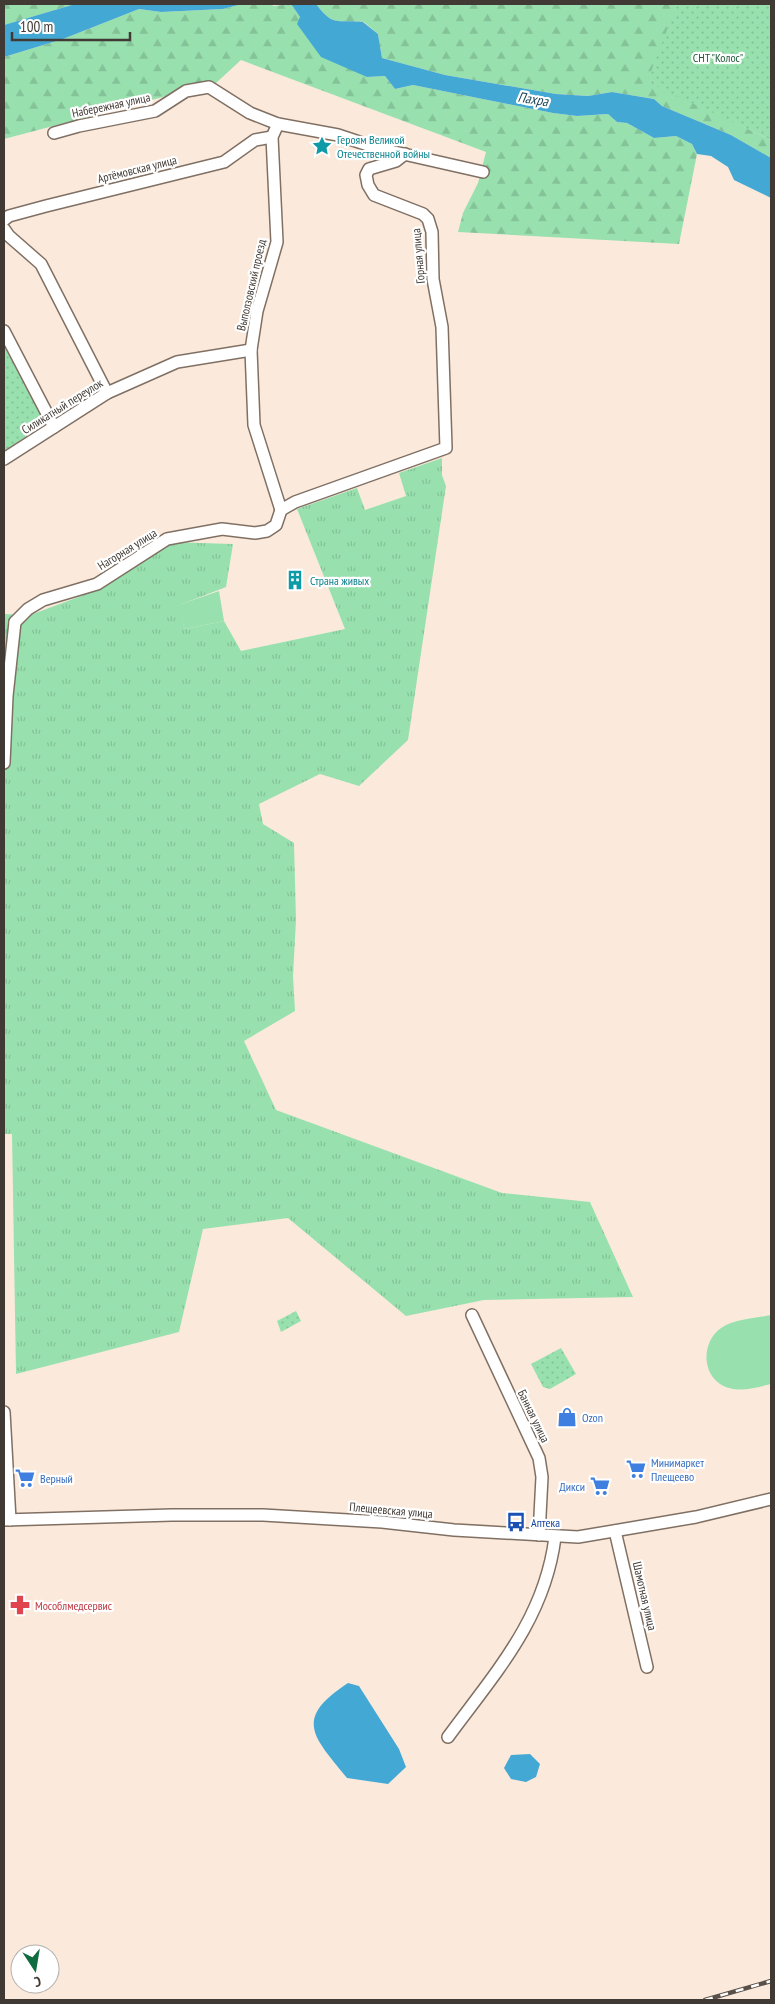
<svg xmlns="http://www.w3.org/2000/svg" width="775" height="2004" font-family="'PT Sans Narrow',sans-serif">
<defs>
<pattern id="grass-tufts" width="24" height="20" patternUnits="userSpaceOnUse" patternTransform="scale(1.25)"><rect width="24" height="20" fill="#98e1af"/><path d="M3 7l-1-3M5 7V3M7 7l1-3M15 17l-1-3M17 17v-4M19 17l1-3" fill="none" stroke="#84c297"/></pattern>
<pattern id="forest-firs" width="22" height="20" patternUnits="userSpaceOnUse" patternTransform="scale(1.25)"><rect width="22" height="20" fill="#98e1af"/><path d="M5 1l3.5 6h-7zM16 11l3.5 6h-7z" fill="#84c297"/></pattern>
<pattern id="park-dots" width="8" height="8" patternUnits="userSpaceOnUse" patternTransform="scale(1.25)"><rect width="8" height="8" fill="#98e1af"/><path d="M2 2h.1M6 6h.1" fill="none" stroke="#84c297" stroke-width="1.8" stroke-linecap="round"/></pattern>
</defs>
<rect width="100%" height="100%" fill="#fbeadb"/>
<polygon fill="url(#grass-tufts)" points="442,458 442,475 446,486 408,740 359,786 320,774 259,804 263,824 294,843 296,920 293,976 295,1011 244,1041 276,1110 502,1193 590,1202 633,1297 484,1300 406,1316 288,1218 203,1229 179,1332 16,1374 12,1134 4,1134 4,614 30,615 84,595 169,542 233,544 226,587 177,606 185,629 224,621 241,651 345,629 297,509 357,488 365,510 406,496 399,473"/>
<g fill="url(#forest-firs)">
<polygon points="4,4 75,4 4,25"/>
<polygon points="242,4 270,4 274,6 291,4 300,17 367,77 385,76 395,89 413,85 553,113 577,116 608,114 617,122 627,123 654,138 676,136 692,144 697,154 679,244 458,232 463,213 478,183 486,152 241,60 216,83 4,139 4,57 63,39 139,9 161,12 223,9"/>
<path d="M316 4H677L675 11 715 113 771 140V158L731 135 662 106 654 99 612 92 588 96 556 94 445 75 382 58 378 34 364 22C338 19 334 28 316 4Z"/>
</g>
<g fill="url(#park-dots)">
<polygon points="677,4 771,4 771,140 647,82"/>
<polygon points="4,338 48,422 4,451"/>
<polygon points="296,1311 301,1321 281,1332 277,1321"/>
<polygon points="561,1348 576,1374 550,1389 543,1387 531,1364"/>
</g>
<g fill="#98e1af">
<polygon points="219,591 224,621 185,629 176,606"/>
<path d="M771 1315V1384C758 1387 743 1392 729 1388 700 1380 699 1338 726 1325 739 1319 757 1318 771 1315Z"/>
</g>
<g fill="#44a8d5">
<polygon points="75,4 242,4 223,9 161,12 139,9 63,39 4,57 4,25"/>
<path d="M291 4H316C334 28 338 19 363 22L378 34 382 58 445 75 556 94 588 96 612 92 654 99 662 106 731 135 771 158V198L734 180 728 167 711 156 697 154 692 144 676 136 654 138 627 123 617 122 608 114 577 116 553 113 413 85 395 89 385 76 367 77 321 57 297 24 300 17Z"/>
<path d="M348 1683 359 1686 399 1749 406 1767 388 1784 347 1778C313 1736 293 1719 348 1683Z"/>
<polygon points="530,1754 540,1764 536,1777 526,1782 511,1779 504,1768 511,1755"/>
</g>
<g fill="none" stroke-linecap="round" stroke-linejoin="round">
<defs>
<g id="minor">
<polyline points="278,124 272,137 277,242 257,311 251,350 254,425 281,510"/>
<polyline points="54,133 79,126 155,111 186,91 209,87 250,113 278,124 338,135 377,148 483,172"/>
<polyline points="4,220 9,216 46,206 224,162 255,140 272,137"/>
<polyline points="4,229 9,236 41,264 107,393"/>
<polyline points="4,331 54,427"/>
<polyline points="4,459 107,393 177,362 251,350"/>
<polyline points="281,510 295,502 446,448 442,327 433,279 432,232 428,219 423,214 374,195 368,185 366,175 369,169 396,161 405,154"/>
<polyline points="15,622 28,609 43,600 97,584 167,539 222,529 255,533 267,531 276,525 281,510"/>
<polyline points="4,763 7,696 15,622"/>
<polyline points="472,1315 539,1458 542,1477 539,1535"/>
<polyline points="4,1412 10,1520"/>
<polyline points="4,1520 172,1515 263,1515 382,1522 454,1530 578,1537 696,1517 771,1499"/>
<polyline points="615,1531 647,1667"/>
<path d="M448 1737C495 1673 545 1619 555 1537"/>
</g>
</defs>
<use href="#minor" stroke="#807064" stroke-width="14"/>
<use href="#minor" stroke="#fff" stroke-width="11"/>
<defs>
<polyline id="rail" points="705,2000 771,1981"/>
</defs>
<use href="#rail" stroke="#585049" stroke-width="4.5"/>
<use href="#rail" stroke="#fff" stroke-width="2.5" stroke-dasharray="8" stroke-linecap="butt"/>
</g>
<defs>
<symbol id="sight-bare" viewBox="-9 -9 18 18"><path d="M0-6L1.8-2.2L6-1.7L2.9 1.2L3.7 5.4L0 3.3L-3.7 5.4L-2.9 1.2L-6-1.7L-1.8-2.2Z" fill="#0f9aa8" stroke="#fff" stroke-width="2.5" paint-order="stroke"/></symbol>
<symbol id="building-bare" viewBox="-9 -9 18 18"><path d="M-4-6H4V6H1V3H-1V6H-4ZM-2.5-4.3h1.7v1.8h-1.7ZM.8-4.3h1.7v1.8H.8ZM-2.5-1h1.7V.8h-1.7ZM.8-1h1.7V.8H.8Z" fill="#0f9aa8" stroke="#fff" stroke-width="2.5" paint-order="stroke"/></symbol>
<symbol id="shop-bare" viewBox="-9 -9 18 18"><path d="M-5-2.5h2.3a2.7 3.5 0 0 1 5.4 0H5L5.5 6h-11ZM-1.5-2.5h3a1.5 2.3 0 0 0-3 0Z" fill="#3f7fe0" stroke="#fff" stroke-width="2.5" paint-order="stroke"/></symbol>
<symbol id="supermarket-bare" viewBox="-9 -9 18 18"><path d="M-6-5.5h2.5l.6 2H6L4.5 2H-2.5L-4.4-4H-6ZM-1.5 3.2a1.3 1.3 0 1 0 .1 0ZM3 3.2a1.3 1.3 0 1 0 .1 0Z" fill="#3f7fe0" stroke="#fff" stroke-width="2.5" paint-order="stroke"/></symbol>
<symbol id="bus-bare" viewBox="-9 -9 18 18"><path d="M-5-6H5V4H4V6H2V4H-2V6H-4V4H-5ZM-3.5-4V0h7V-4ZM-3.5 1.2v1.5H-2V1.2ZM2 1.2v1.5H3.5V1.2Z" fill="#1a4fb4" stroke="#fff" stroke-width="2.5" paint-order="stroke"/></symbol>
<symbol id="pharmacy-bare" viewBox="-9 -9 18 18"><path d="M-2-6h4v4h4v4h-4v4h-4v-4h-4v-4h4Z" fill="#e0444e" stroke="#fff" stroke-width="2.5" paint-order="stroke"/></symbol>
</defs>
<g fill-rule="evenodd">
<use href="#sight-bare" x="308" y="132" width="28" height="28"/>
<use href="#building-bare" x="281" y="566" width="28" height="28"/>
<use href="#shop-bare" x="553" y="1403" width="28" height="28"/>
<use href="#supermarket-bare" x="622" y="1455" width="28" height="28"/>
<use href="#supermarket-bare" x="11" y="1464" width="28" height="28"/>
<use href="#supermarket-bare" x="586" y="1472" width="28" height="28"/>
<use href="#bus-bare" x="502" y="1508" width="28" height="28"/>
<use href="#pharmacy-bare" x="6" y="1591" width="28" height="28"/>
</g>
<g text-anchor="middle" dominant-baseline="central" stroke-width="4.5" stroke-linejoin="round" paint-order="stroke">
<g font-size="12" fill="#1f5b37" stroke="#fff">
<text x="718" y="57">СНТ "Колос"</text>
</g>
<g font-size="12" fill="#413a34" stroke="#fff">
<text transform="translate(111 105) rotate(-12)">Набережная улица</text>
<text transform="translate(137 169) rotate(-14)">Артёмовская улица</text>
<text transform="translate(418 256) rotate(-95)">Горная улица</text>
<text transform="translate(251 285) rotate(-77)">Выползовский проезд</text>
<text transform="translate(62 406) rotate(-32)">Силикатный переулок</text>
<text transform="translate(127 549) rotate(-32)">Нагорная улица</text>
<text transform="translate(534 1416) rotate(64)">Банная улица</text>
<text transform="translate(391 1510) rotate(5)">Плещеевская улица</text>
<text transform="translate(645 1596) rotate(77)">Шамотная улица</text>
</g>
<g font-size="12" fill="#0d838f" stroke="#fff" text-anchor="start">
<text x="337" y="139">Героям Великой<tspan x="337" dy="14">Отечественной войны</tspan></text>
<text x="310" y="580">Страна живых</text>
</g>
<g font-size="12" fill="#366cbe" stroke="#fff" text-anchor="start">
<text x="582" y="1417">Ozon</text>
<text x="651" y="1462">Минимаркет<tspan x="651" dy="14">Плещеево</tspan></text>
<text x="40" y="1478">Верный</text>
<text x="585" y="1486" text-anchor="end">Дикси</text>
</g>
<g font-size="12" fill="#164399" stroke="#fff" text-anchor="start">
<text x="531" y="1522">Аптека</text>
</g>
<g font-size="12" fill="#be3a42" stroke="#fff" text-anchor="start">
<text x="35" y="1605">Мособлмедсервис</text>
</g>
<g font-size="14" font-style="italic" fill="#1a4458" stroke="#fff">
<text transform="translate(533 99) rotate(9)">Пахра</text>
</g>
</g>
<rect width="775" height="2004" fill="none" stroke="#413a34" stroke-width="10"/>
<g transform="translate(35 1969) rotate(168)"><circle r="24" fill="#ffffff" stroke="#b3b0ae"/>
<path d="M0-4L9 19L0 12L-9 19Z" fill="#106c40"/>
<text y="-8" font-size="14" font-weight="bold" text-anchor="middle" fill="#413a34">С</text>
</g>
<path d="M12 32v8h118v-8" fill="none" stroke="#413a34" stroke-width="2.5"/>
<text x="20" y="32" font-size="15" fill="#413a34" stroke="#ffffff" stroke-width="4" paint-order="stroke">100 m</text>
</svg>
